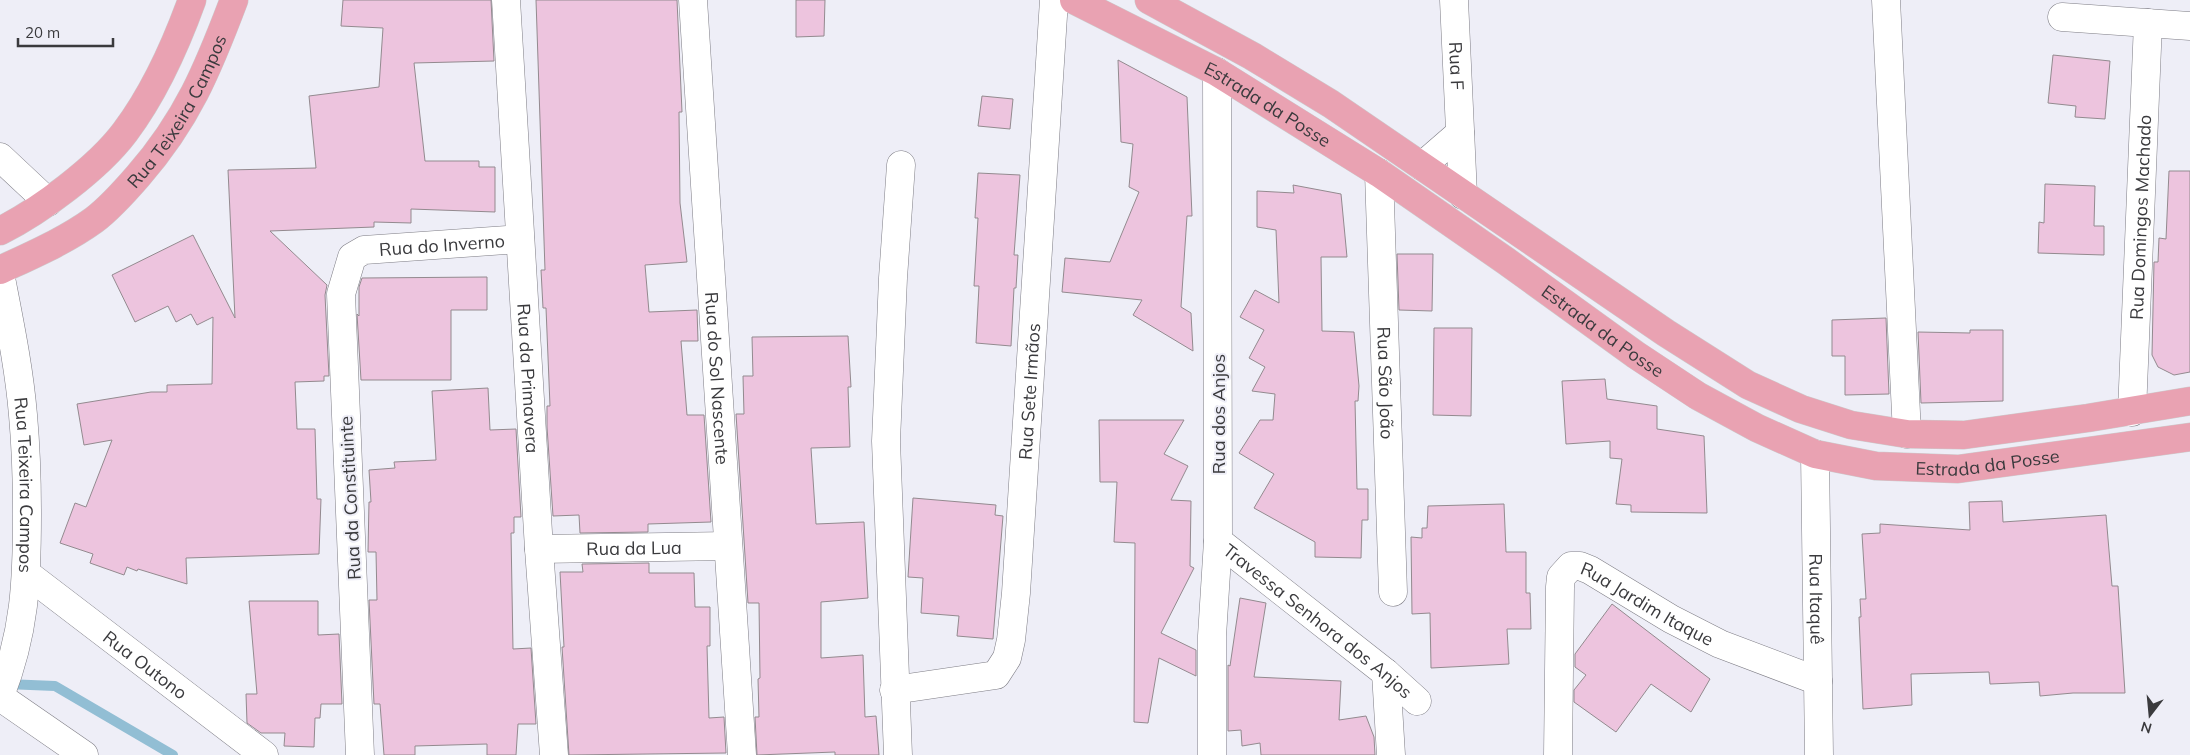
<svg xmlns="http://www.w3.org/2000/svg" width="2190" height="755" font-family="Mulish,sans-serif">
<rect width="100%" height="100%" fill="#eeeef7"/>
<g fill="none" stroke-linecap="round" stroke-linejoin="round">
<polyline stroke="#92bed4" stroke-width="10" points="6,684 55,686 173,755"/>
</g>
<g fill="#edc4de" stroke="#938a8f">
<polygon points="343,0 491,0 494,61 414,63 425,161 479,161 479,167 495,167 495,212 411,209 411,223 374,222 374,227 270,231 327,285 325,295 329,376 324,376 324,381 295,382 297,429 315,429 317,499 321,499 319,554 186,558 187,584 138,569 137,571 127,567 124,575 90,563 93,554 60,543 75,503 86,507 112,440 84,445 77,404 151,392 167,392 167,385 212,384 213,317 197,325 191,314 176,322 168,306 135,322 112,275 193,235 235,318 228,170 316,168 309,96 379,87 383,28 341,26"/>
<polygon points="536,0 677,0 682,112 679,112 680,203 687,262 645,265 649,312 697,310 698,341 681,341 687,415 704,415 711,522 648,524 648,532 580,533 579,515 553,516 547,427 547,406 550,406 546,308 543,308 541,270 545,270"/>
<polygon points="796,0 825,0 824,36 796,37"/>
<polygon points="2053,55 2110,61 2105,119 2075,117 2076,106 2048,103"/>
<polygon points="1118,60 1187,97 1192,216 1187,216 1181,307 1191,313 1193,351 1133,315 1142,300 1062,292 1065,258 1110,262 1139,192 1129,187 1133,144 1121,142"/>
<polygon points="982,96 1013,99 1010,129 978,126"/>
<polygon points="2169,171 2190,171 2190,372 2174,375 2158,367 2152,355 2154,262 2158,262 2159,238 2166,239"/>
<polygon points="978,173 1020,175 1014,255 1018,255 1016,288 1014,288 1011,346 976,343 979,286 974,286 978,218 975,218"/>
<polygon points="2045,184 2095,186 2094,226 2104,226 2104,255 2038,253 2039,222 2044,223"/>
<polygon points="1293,185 1341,194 1347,257 1321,257 1322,331 1354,332 1359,386 1358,401 1355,401 1357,489 1368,489 1368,520 1362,520 1361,558 1315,557 1315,542 1254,508 1274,474 1239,453 1260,420 1273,420 1275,394 1252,391 1265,367 1249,358 1264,330 1240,317 1255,290 1279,303 1276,230 1257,227 1257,191 1294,193"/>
<polygon points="1397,254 1433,254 1432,311 1399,310"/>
<polygon points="487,277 487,310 451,310 451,380 361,380 357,314 359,316 359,287 362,278"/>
<polygon points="1886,318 1889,394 1845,395 1845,356 1832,356 1832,320"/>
<polygon points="1434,328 1472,328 1471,416 1433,415"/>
<polygon points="1970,330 2003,330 2003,401 1921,403 1918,332 1970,333"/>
<polygon points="848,336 851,387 848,387 850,447 811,448 816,524 864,522 868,598 821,602 821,658 863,655 865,717 876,716 879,755 835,755 835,752 757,755 755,717 759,717 758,679 760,678 759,603 748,603 736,414 744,414 743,376 753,376 752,337"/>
<polygon points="1605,379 1607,399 1657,406 1657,429 1704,436 1707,513 1631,512 1631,505 1616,504 1622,459 1610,458 1610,441 1566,444 1562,381"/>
<polygon points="488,388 490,430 516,429 521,517 514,517 514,533 511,533 513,649 531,648 536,724 518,724 516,755 487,755 487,744 415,746 415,755 384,755 380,704 374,704 369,600 377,600 376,552 368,552 369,502 371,502 369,470 395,468 394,462 436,460 432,391"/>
<polygon points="1099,420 1184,420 1164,454 1188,466 1171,500 1191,501 1190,566 1194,568 1161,633 1196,650 1196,676 1159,658 1148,723 1134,722 1135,543 1114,542 1117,482 1100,482"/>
<polygon points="913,498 996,505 995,515 1003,516 993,639 957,636 959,616 921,613 923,578 908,577"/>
<polygon points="2002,501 2003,522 2106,515 2112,586 2118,586 2125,693 2073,693 2040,696 2039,682 1990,684 1989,672 1911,674 1912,705 1863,709 1859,617 1861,617 1860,599 1866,599 1862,534 1880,533 1880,524 1970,530 1969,502"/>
<polygon points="1504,504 1506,552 1526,552 1526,593 1530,593 1531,629 1507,629 1509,664 1431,668 1430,613 1412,614 1411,537 1422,538 1422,528 1427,528 1428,506"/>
<polygon points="649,563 649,573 694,573 695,607 710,607 710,646 707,646 709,718 724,717 726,753 569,755 562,647 564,647 560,572 583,572 582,564"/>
<polygon points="1240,598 1266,603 1254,677 1341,681 1339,720 1366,716 1374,737 1375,755 1261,755 1260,743 1242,746 1241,730 1228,731 1228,665 1230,666"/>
<polygon points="249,601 318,601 318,635 339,634 342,704 321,704 320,718 315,718 314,747 284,746 285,733 261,733 247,723 246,694 257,694"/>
<polygon points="1612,604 1710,679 1691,712 1651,684 1616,732 1574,702 1574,690 1586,675 1575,667 1575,654"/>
</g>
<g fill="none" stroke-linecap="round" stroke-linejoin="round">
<defs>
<g id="minor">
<path id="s1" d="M506 0 539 549 554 755"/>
<path id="s2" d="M693 0 742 755"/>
<path id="s3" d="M1454 0 1463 195"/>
<polyline points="1886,0 1907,434"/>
<polyline points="2062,17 2190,26"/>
<polyline points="0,157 48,202"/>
<polyline points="1422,166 1460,133"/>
<path id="s4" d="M1379 173 1393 592"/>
<path id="s5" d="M0 273C9 320 19 367 23 415 26 448 27 481 27 514 27 582 25 632 0 696"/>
<path id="s6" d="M2132 412 2148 23"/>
<path id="s7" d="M1815 454 1819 755"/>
<path id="s8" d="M1218 541 1386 673 1417 701"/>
<path id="s9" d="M539 549 728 546"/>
<path id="s10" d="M27 574 264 755"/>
<polyline points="1386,673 1391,755"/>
<path id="s11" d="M894 690 996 675 1007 658 1011 640 1016 593 1054 0"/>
<polyline points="0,697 84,755"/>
<path id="s12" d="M360 755 341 294 352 257 364 250 520 239"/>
<polyline points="898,755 886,441 893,278 901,165"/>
<polyline points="1212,755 1212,636 1218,541 1217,72"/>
<path id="s13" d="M1558 755 1560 587 1561 577 1571 566H1580L1590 570 1671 619 1720 644 1818 681"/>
</g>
<g id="major">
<path id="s14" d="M1074 0 1217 72 1379 173 1506 261 1636 355 1698 396 1757 428 1815 454 1876 466 1958 469 2190 437"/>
<polyline points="1149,0 1252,56 1331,104 1666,333 1748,385 1801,409 1851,425 1907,434 1964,435 2088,418 2190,401"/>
<path d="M0 231C40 211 98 168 125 132 155 92 175 47 192 0"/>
<path id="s15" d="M0 270C32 255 65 241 94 220 110 208 125 191 138 176 187 120 208 69 234 0"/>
</g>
</defs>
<use href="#minor" stroke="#7e7d85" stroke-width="29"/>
<use href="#major" stroke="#cccccd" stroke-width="29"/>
<use href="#minor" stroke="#fff" stroke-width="28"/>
<use href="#major" stroke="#e9a2b2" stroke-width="28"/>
</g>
<g text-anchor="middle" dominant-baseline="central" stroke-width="4" stroke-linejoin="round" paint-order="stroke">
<g font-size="18" fill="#3a3a3d" stroke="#eeeef7">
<text stroke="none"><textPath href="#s3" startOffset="66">Rua F</textPath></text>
<text stroke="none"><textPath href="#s14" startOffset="220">Estrada da Posse</textPath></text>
<text stroke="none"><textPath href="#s15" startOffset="245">Rua Teixeira Campos</textPath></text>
<text stroke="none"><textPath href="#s6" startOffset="195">Rua Domingos Machado</textPath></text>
<text stroke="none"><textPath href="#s12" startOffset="592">Rua do Inverno</textPath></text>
<text stroke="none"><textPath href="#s14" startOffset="625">Estrada da Posse</textPath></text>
<text stroke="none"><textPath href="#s1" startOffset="379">Rua da Primavera</textPath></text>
<text stroke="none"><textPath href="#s2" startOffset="379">Rua do Sol Nascente</textPath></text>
<text stroke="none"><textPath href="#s4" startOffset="210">Rua São João</textPath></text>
<text stroke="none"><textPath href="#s11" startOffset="391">Rua Sete Irmãos</textPath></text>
<text transform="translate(1218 414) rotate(-90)">Rua dos Anjos</text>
<text stroke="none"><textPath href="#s14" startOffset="1045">Estrada da Posse</textPath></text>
<text stroke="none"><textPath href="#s5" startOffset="214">Rua Teixeira Campos</textPath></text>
<text transform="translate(350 498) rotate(-93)">Rua da Constituinte</text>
<text stroke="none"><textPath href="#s9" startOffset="95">Rua da Lua</textPath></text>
<text stroke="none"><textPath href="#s7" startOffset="145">Rua Itaquê</textPath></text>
<text stroke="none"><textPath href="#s13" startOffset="279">Rua Jardim Itaque</textPath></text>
<text stroke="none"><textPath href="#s8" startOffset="128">Travessa Senhora dos Anjos</textPath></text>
<text stroke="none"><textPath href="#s10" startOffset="149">Rua Outono</textPath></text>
</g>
</g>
<g transform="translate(2150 715) rotate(196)" stroke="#eeeef7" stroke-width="4" paint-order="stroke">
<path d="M0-4L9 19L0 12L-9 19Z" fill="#3a3a3d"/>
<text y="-8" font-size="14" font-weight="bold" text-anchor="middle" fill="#3a3a3d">N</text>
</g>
<path d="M18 38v8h95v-8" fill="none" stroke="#3a3a3d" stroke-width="2.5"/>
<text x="25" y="38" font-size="15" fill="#3a3a3d" stroke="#eeeef7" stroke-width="4" paint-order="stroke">20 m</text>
</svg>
